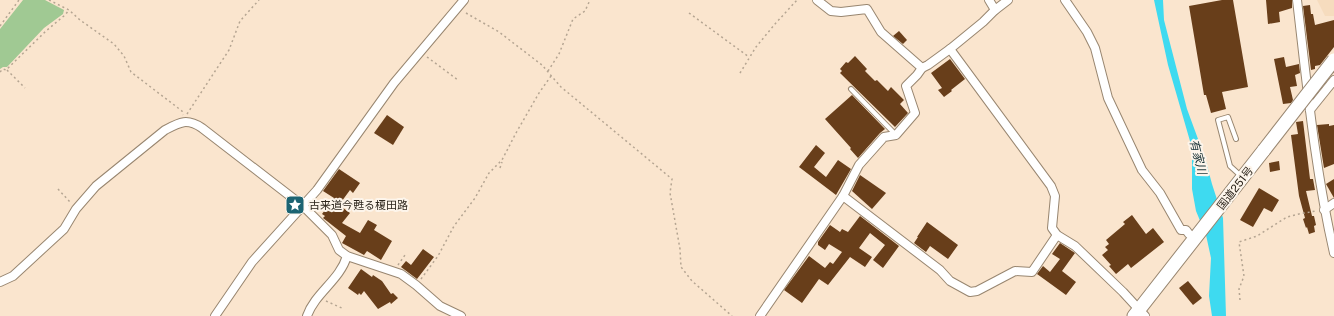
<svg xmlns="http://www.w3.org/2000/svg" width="1334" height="316" font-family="'Public Sans','Noto Sans JP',sans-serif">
<rect width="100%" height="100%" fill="#fae5ce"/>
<polygon fill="#f6dcbe" points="1317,0 1334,0 1334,16 1325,16"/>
<polygon fill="#a0c993" points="23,0 45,0 64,10 63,14 44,28 7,67 3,67 0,69 0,29"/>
<polygon fill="#3edaf0" points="1154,0 1163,0 1164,20 1187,109 1205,158 1212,184 1223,218 1226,316 1212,316 1209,296 1211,258 1206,235 1196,211 1192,189 1192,148 1168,65"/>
<g fill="#683e1a">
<polygon points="1222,0 1233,0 1248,87 1222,92 1226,109 1211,113 1206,95 1204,95 1189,6"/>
<polygon points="1266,0 1292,0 1292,8 1279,12 1280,22 1268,24"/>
<polygon points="1310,5 1311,14 1313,14 1315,25 1334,20 1334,47 1320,65 1315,66 1315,69 1311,70 1303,6"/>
<polygon points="899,31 907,40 903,44 893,36"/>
<polygon points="855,56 867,69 865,71 875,81 877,80 888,91 891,87 904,100 900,104 908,113 895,127 840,73 842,71 840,69 846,62 848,63"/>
<polygon points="1284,57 1286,67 1299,64 1300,73 1295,75 1297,86 1290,87 1293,100 1291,103 1283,104 1274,59"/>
<polygon points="950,59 965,79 951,90 952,91 944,97 938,90 942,88 931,73"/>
<polygon points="852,95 885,129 880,133 858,158 850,149 851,148 825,119"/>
<polygon points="387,115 404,127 393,145 374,133"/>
<polygon points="1303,121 1310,179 1313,179 1315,190 1306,191 1312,216 1314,216 1316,225 1314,226 1315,232 1309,234 1307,227 1306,228 1303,219 1305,218 1299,196 1291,135 1298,134 1296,122"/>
<polygon points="1329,124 1329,126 1334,125 1334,164 1324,168 1317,125"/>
<polygon points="816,145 825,153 814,167 826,177 838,160 851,169 836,195 799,167"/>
<polygon points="1279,161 1280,170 1270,172 1269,163"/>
<polygon points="339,169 360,183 353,193 350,190 339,205 350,213 342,223 360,233 368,220 377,225 374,230 392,241 381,260 367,251 364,255 342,243 346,236 323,218 325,216 322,214 334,198 323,191"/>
<polygon points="860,175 886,193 872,209 852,191"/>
<polygon points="1334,179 1334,198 1326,184"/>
<polygon points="1259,188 1279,200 1272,212 1264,208 1253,227 1240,220"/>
<polygon points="1132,215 1146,234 1153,228 1164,242 1131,268 1128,264 1116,274 1109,266 1111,265 1102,255 1108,250 1105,247 1109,244 1106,240 1125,224 1123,222"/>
<polygon points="860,216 899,246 883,268 873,260 885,245 870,233 859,248 872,257 865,267 850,257 828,285 819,279 802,303 784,290 809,256 825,268 830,262 833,264 842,252 829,244 825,250 818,245 818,242 830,225 840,232 842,229 848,232"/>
<polygon points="927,222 958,245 948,259 930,246 926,252 914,243 918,237 917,237"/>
<polygon points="1060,243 1075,253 1062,271 1076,282 1066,295 1037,274 1043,266 1050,272 1060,259 1052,254"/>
<polygon points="423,249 434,257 417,279 401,267 406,261 411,265"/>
<polygon points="361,269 372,277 373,275 382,281 391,294 393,293 398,298 391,304 390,302 378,309 364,291 361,295 359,293 358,295 348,288"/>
<polygon points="1188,281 1202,298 1193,305 1179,288"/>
</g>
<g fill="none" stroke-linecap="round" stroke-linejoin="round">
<defs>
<g id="service">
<polyline points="851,89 896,135"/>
<polyline points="1236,139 1228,117 1218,120 1230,166 1241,176"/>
</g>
<g id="minor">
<polyline points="817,0 831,11 841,12 867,9 881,32 922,68"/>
<polyline points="989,0 995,10"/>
<polyline points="1065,0 1087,32 1095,48 1108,98 1142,170 1160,193 1181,230 1186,230 1189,234"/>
<path d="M1297 0C1307 85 1315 170 1334 253"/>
<polyline points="950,49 1051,186 1055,196 1052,228 1057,235 1075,246 1123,292 1145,316"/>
<polyline points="1310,110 1334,80"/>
<polyline points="843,196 940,270 950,281 970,292 977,291 1015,271 1032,272 1057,235"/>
<polyline points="1324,210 1334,203"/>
<path d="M0 282 13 276 64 229 76 209 96 186 165 130C180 122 187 118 202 128L303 206 332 235 339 250 347 256 401 274 416 285 440 306 461 316"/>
<polyline points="215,316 252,262 317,190 394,83 464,0"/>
<path d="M307 316C315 293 340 280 347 256"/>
<polyline points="760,316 843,196 859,165 884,137 896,135 915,113 906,86 917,75 922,68 928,65 950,49 983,22 995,10 1008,0"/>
</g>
<polyline id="trunk" points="1134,316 1264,150"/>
</defs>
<use href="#service" stroke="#988670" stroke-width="6"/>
<use href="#minor" stroke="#988670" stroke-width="10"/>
<use href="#trunk" stroke="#988670" stroke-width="15"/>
<g stroke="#b5a592" stroke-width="1.5" stroke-dasharray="2 3" stroke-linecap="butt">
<polyline points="49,0 69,10 80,20 114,44 124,56 131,72 182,111 183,115"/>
<polyline points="466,13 499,32 542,65 561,87 672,179 670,193 680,249 681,267 692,281 732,316"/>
<polyline points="689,13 749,57"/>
<polyline points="0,26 19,0"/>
<polyline points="427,57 458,80"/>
<polyline points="7,70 25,88"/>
<polyline points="548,71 559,54 573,19 585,11 590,0"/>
<polyline points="0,72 3,69 6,70 46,31 65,15 69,10"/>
<polyline points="740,73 756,47 775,24 797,0"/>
<polyline points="187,114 229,50 240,21 259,0"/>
<polyline points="500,168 502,162"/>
<polyline points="58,189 70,202"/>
<polyline points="398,265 405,255"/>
<polyline points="421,279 438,256 454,226 475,198 489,173 502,160 516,133 539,93 551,76"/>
<polyline points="1240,300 1239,289 1244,276 1239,242 1257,236 1287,217 1299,214 1316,211"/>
<polyline points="326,301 344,309"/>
</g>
<use href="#service" stroke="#fff" stroke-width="4"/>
<use href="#minor" stroke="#fff" stroke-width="8"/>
<use href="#trunk" stroke="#fff" stroke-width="13"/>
<defs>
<polyline id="trunk-bridge" points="1264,150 1334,60"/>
</defs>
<use href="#trunk-bridge" stroke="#988670" stroke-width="15" stroke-linecap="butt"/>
<use href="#trunk-bridge" stroke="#fff" stroke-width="13"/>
</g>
<defs>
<symbol id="sight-square" viewBox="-11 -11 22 22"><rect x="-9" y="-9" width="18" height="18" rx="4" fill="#1c6473" stroke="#fdf5eb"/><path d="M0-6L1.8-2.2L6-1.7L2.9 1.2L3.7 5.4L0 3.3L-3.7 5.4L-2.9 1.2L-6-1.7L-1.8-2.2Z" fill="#fff"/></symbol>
</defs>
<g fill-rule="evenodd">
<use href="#sight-square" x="284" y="194" width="22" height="22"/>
</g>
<g text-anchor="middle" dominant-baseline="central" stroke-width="4" stroke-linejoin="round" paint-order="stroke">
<g font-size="11" fill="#2c251c" stroke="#fdf5eb">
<text transform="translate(1235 188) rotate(-52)">国道251号</text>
</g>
<g font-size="11" fill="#2c251c" stroke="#fdf5eb" text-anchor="start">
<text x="309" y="205">古来道今甦る榎田路</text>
</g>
<g font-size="12" font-style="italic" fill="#20393d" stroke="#fdf5eb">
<text transform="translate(1198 157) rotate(76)">有家川</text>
</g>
</g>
</svg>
